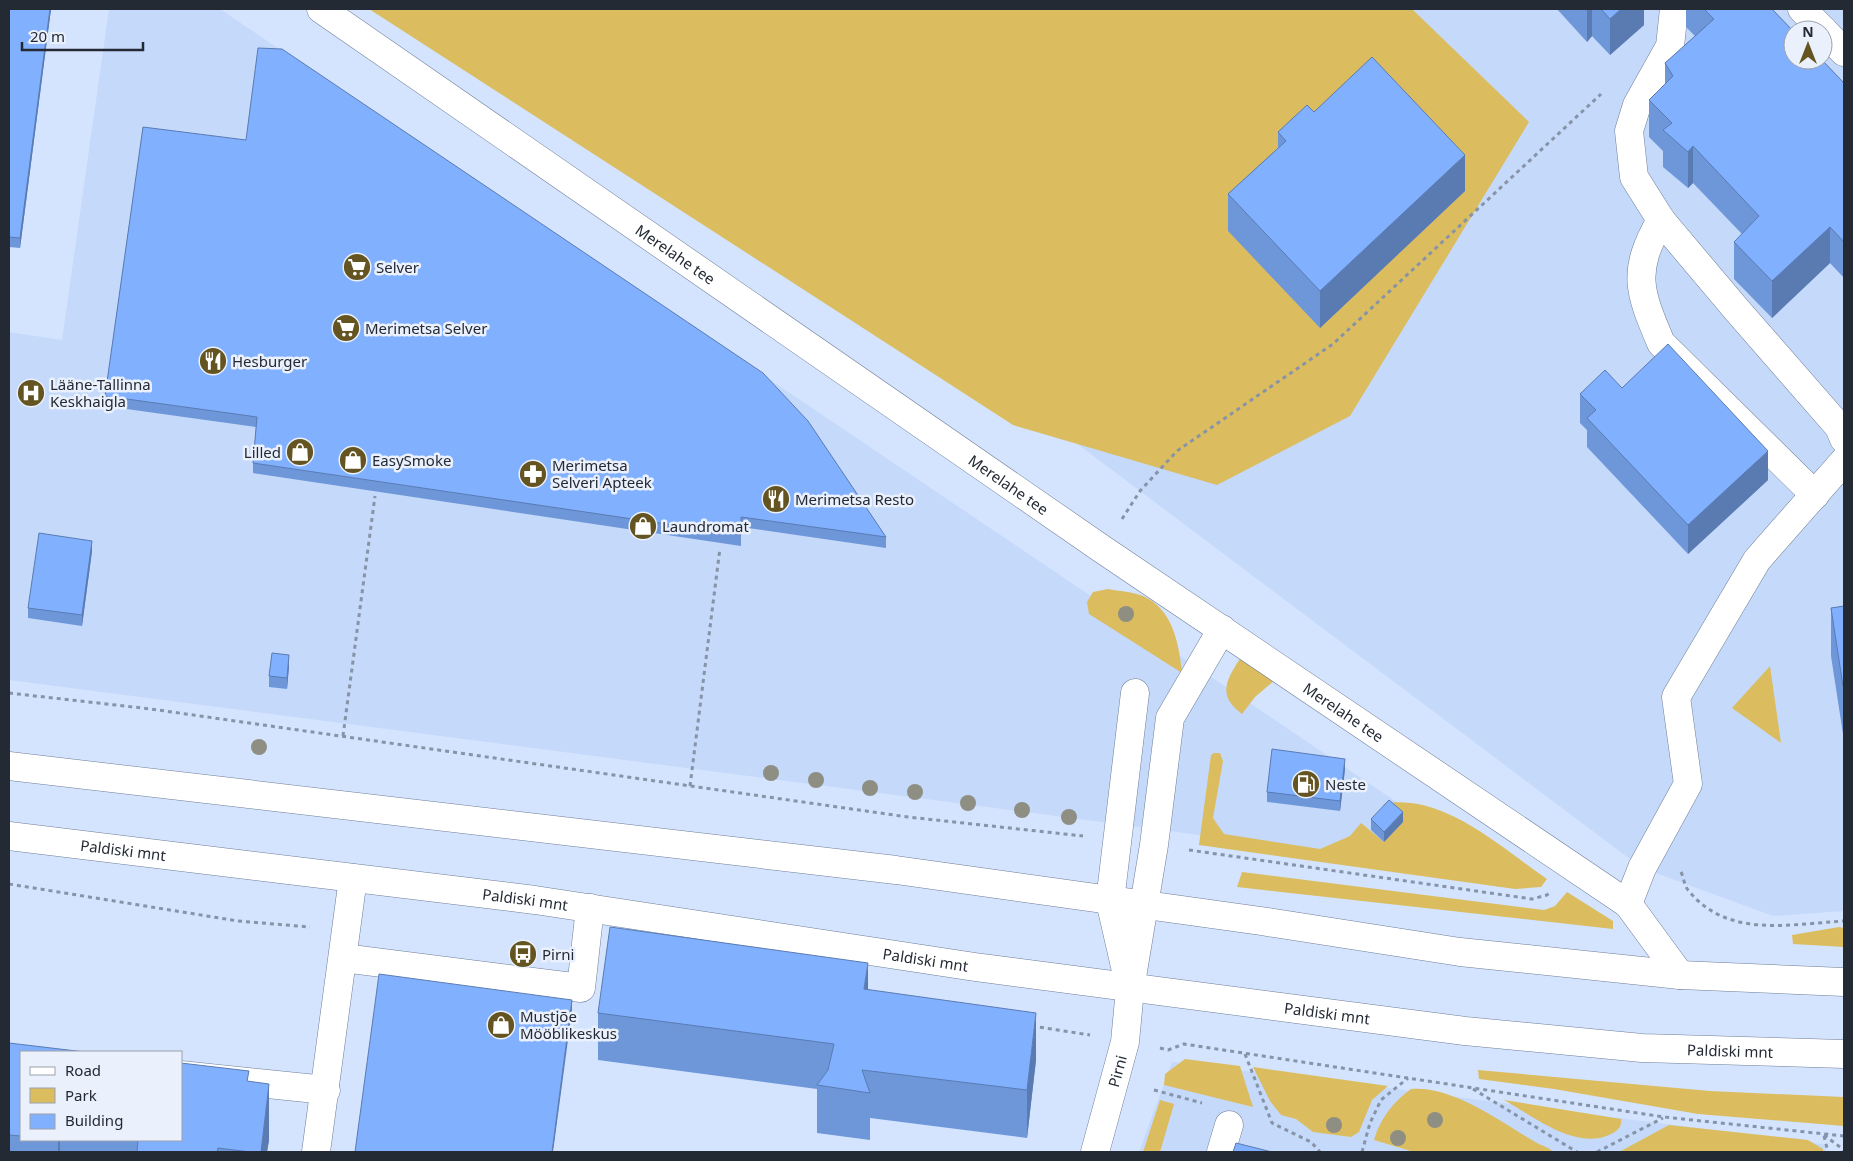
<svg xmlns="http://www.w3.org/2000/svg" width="1853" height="1161" font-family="'Noto Sans',sans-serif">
<rect width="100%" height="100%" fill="#d4e4ff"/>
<g fill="#c5d9fa" fill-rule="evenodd">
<polygon points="109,9 220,9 1447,836 1437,868 1148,828 9,680 9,332 62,340"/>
<path d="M450 9H1844V911L1773 916 1642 868 891 304ZM1793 30H1823V60H1793Z"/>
<polygon points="1172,1062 1411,1091 1828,1145 1825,1152 1139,1152"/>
</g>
<g fill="#dbbd60">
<polygon points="369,9 1412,9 1529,122 1350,416 1217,485 1013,425"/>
<path d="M1108 589C1119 591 1133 592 1143 596 1173 609 1179 644 1182 673L1089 614 1087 602 1093 592Z"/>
<path d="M1241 657 1275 680 1255 697 1242 714C1216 695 1227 679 1241 657Z"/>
<polygon points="1770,666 1781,743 1732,708"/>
<path d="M1214 753H1220L1223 761 1213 818 1224 834 1320 849 1350 836 1361 823 1384 842 1389 810 1383 804C1442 792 1500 847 1547 879L1541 887 1515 889 1199 845 1211 755Z"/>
<polygon points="1242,872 1544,910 1555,906 1567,892 1613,921 1613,929 1237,887"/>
<polygon points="1839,927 1844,928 1844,947 1793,944 1792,935"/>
<polygon points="1185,1059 1240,1066 1253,1107 1164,1085 1165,1074"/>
<polygon points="1253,1067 1388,1086 1372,1100 1359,1132 1351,1137 1313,1132 1296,1119 1281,1115 1270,1101"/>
<polygon points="1478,1070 1710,1091 1844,1097 1844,1126 1698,1114 1554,1089 1479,1079"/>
<path d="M1411 1089C1453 1085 1502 1123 1537 1143 1542 1146 1549 1147 1553 1152H1414L1374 1140C1380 1119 1393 1102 1411 1089Z"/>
<polygon points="1160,1100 1174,1104 1160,1152 1143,1152"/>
<path d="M1504 1100 1621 1119C1622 1128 1617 1131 1609 1135 1575 1150 1534 1117 1504 1100Z"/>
<polygon points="1669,1125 1808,1140 1823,1149 1823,1152 1619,1152"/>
</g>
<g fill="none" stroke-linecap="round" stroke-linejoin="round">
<defs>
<g id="minor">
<path id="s1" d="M321 9 1102 549 1628 904 1680 975"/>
<polyline points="1674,9 1670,46 1637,105 1629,131 1634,177 1661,220 1736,309 1839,427 1844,439"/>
<polyline points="1802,9 1823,30"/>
<polyline points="1823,30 1844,52"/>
<path d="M1661 220C1631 272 1639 291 1661 343L1815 495"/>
<polyline points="1628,904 1642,868 1688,784 1676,697 1757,560 1844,461"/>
<polyline points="343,958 581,988 590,908"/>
<polyline points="1127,975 1110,901 1135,693"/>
<polyline points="181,1075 326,1090"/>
<polyline points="316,1152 353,878"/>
<path id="s2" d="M1095 1152 1125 1042 1130 989 1154 845 1170 718 1222 629"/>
<polyline points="1221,1152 1229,1125"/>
</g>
<g id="major">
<polyline points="9,766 896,870 1261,921 1460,952 1680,975 1844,982"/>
<path id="s3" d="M9 836 535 900 975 967 1465 1031 1642 1048 1844 1054"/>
</g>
</defs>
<use href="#minor" stroke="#6f7e96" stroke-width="29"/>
<use href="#major" stroke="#6f7e96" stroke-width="29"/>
<g stroke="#8793a7" stroke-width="3" stroke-dasharray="4 4" stroke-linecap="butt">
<polyline points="1122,519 1140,491 1177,451 1333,344 1601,94"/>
<polyline points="9,693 151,709 908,817 1083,836"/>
<polyline points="343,736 375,496"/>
<polyline points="690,786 720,548"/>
<polyline points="1189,850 1532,899 1547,895 1550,892"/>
<path d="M1681 872C1684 878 1684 885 1688 890 1727 939 1790 924 1844 921"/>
<polyline points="9,884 238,921 310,927"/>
<polyline points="1032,1026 1090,1035"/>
<polyline points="1160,1048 1168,1050 1184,1044 1664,1117 1844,1136"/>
<polyline points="1245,1054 1272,1123 1311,1142 1320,1152"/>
<polyline points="1473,1089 1577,1152"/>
<polyline points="1154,1090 1202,1103"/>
<polyline points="1824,1135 1844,1150"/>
<polyline points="1824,1136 1828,1152"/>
<polyline points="1362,1152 1370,1123 1381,1100 1408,1078"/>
<polyline points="1597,1152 1663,1118"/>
</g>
<use href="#minor" stroke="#fff" stroke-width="28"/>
<use href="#major" stroke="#fff" stroke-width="28"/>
</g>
<g fill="#8e8e83">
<circle cx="1126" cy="614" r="8"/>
<circle cx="259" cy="747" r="8"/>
<circle cx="771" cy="773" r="8"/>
<circle cx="816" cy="780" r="8"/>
<circle cx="870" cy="788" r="8"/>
<circle cx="915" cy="792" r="8"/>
<circle cx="968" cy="803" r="8"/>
<circle cx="1022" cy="810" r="8"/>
<circle cx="1069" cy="817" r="8"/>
<circle cx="1435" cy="1120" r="8"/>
<circle cx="1334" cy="1125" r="8"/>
<circle cx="1398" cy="1138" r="8"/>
</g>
<g fill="#6e97da">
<polygon points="9,9 51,9 20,248 9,247"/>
<polygon points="1557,9 1644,9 1644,25 1610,55 1592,36 1587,42"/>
<polygon points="1686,9 1772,9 1844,83 1844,278 1830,263 1772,318 1734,279 1734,242 1742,234 1693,183 1688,188 1663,167 1663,151 1649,137 1649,100 1665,84 1665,63 1695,36 1686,27"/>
<polygon points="1314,112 1465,191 1320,328 1228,231 1228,194 1278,148 1278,132"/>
<polygon points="143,127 886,537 886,548 741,527 741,546 253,473 253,463 256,427 105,406 105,396"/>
<polygon points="1622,388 1768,480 1688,554 1587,447 1587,430 1580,423 1580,394"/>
<polygon points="92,551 82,626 28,618 28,608"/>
<polygon points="1844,606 1844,734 1843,734 1831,656 1831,608"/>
<polygon points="289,666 287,689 269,687 269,676"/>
<polygon points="1345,769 1340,811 1267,802 1267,792"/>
<polygon points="1371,819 1403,822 1384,842 1371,830"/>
<polygon points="868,989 1036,1060 1027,1138 870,1118 870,1140 817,1133 817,1089 598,1060 598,1013"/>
<polygon points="9,1043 21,1052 21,1140 181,1140 249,1081 269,1140 267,1152 9,1152"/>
</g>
<g fill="#5a7bb2">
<polygon points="50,9 51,9 20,248 20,238"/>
<polygon points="1587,9 1592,9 1592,36 1587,42"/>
<polygon points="1621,9 1644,9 1644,25 1610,55 1610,19"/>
<polygon points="1693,146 1693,183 1688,188 1688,152"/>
<polygon points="1465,155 1465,191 1320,328 1320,291"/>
<polygon points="1830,227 1830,263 1772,318 1772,281"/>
<polygon points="1768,451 1768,480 1688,554 1688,525"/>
<polygon points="92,541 92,551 82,626 82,615"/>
<polygon points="289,655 289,666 287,689 287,678"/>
<polygon points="1345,759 1345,769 1340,811 1340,801"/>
<polygon points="1403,812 1403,822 1384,842 1384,832"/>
<polygon points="868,963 868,1011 864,989"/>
<polygon points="572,1000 572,1010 553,1152 552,1152"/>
<polygon points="1036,1013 1036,1060 1027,1138 1027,1090"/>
<polygon points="269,1084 269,1140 267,1152 261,1152"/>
<rect x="58" y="1140" width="2" height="12"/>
</g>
<g fill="#80b0fe" stroke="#5a7bb2">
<polygon points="9,9 50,9 20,238 9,237"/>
<polygon points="1601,9 1621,9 1610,19"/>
<polygon points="1704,9 1772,9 1793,31 1793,60 1822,60 1844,83 1844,242 1830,227 1772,281 1734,242 1759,216 1693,146 1688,152 1663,130 1672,123 1649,100 1673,76 1665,63 1714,19"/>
<polygon points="258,48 282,49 763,373 808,421 886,537 741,517 741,535 253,463 257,417 105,396 143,127 246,140"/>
<polygon points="1372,57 1465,155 1320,291 1228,194 1286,141 1278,132 1307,105 1314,112"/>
<polygon points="1668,344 1768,451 1688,525 1587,418 1596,410 1580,394 1605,370 1622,388"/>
<polygon points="39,533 92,541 82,615 28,608"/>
<polygon points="1844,606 1844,686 1843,686 1831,608"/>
<polygon points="272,653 289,655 287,678 269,676"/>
<polygon points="1272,749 1345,759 1340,801 1267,792"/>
<polygon points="1389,800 1403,812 1384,832 1371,819"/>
<polygon points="610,927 868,963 864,989 1036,1013 1027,1090 862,1070 870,1093 817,1085 828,1070 834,1044 598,1013"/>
<polygon points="379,974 572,1000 552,1152 355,1152"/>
<polygon points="9,1043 85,1052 21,1052 21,1136 9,1135"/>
<polygon points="181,1063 249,1071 247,1081 269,1084 261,1152 250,1152 218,1148 217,1152 137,1152 138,1140 181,1140"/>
<polygon points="1236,1143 1272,1152 1233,1152"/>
</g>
<defs>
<symbol id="supermarket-disc" viewBox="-11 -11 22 22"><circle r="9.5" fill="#645421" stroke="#eaf1fc"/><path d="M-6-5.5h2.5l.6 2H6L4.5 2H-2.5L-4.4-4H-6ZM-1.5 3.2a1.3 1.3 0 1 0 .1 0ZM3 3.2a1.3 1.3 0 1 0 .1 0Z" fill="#fff"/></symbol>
<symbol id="restaurant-disc" viewBox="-11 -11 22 22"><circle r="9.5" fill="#645421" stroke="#eaf1fc"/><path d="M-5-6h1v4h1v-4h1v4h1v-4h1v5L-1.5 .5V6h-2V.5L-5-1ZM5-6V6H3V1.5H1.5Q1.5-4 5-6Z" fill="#fff"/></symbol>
<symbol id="hospital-disc" viewBox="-11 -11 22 22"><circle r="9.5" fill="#645421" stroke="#eaf1fc"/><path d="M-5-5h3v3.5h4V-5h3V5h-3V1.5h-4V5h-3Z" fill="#fff"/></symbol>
<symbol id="shop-disc" viewBox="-11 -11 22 22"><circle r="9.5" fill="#645421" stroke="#eaf1fc"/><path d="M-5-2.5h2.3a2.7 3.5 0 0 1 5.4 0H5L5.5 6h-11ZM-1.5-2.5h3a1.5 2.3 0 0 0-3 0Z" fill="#fff"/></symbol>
<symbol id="pharmacy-disc" viewBox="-11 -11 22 22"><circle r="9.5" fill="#645421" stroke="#eaf1fc"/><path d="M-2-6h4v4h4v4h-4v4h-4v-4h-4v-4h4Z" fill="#fff"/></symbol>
<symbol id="fuel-disc" viewBox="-11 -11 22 22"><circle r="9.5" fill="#645421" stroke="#eaf1fc"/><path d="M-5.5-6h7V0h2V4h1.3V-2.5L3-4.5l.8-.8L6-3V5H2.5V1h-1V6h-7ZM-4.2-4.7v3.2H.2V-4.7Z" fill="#fff"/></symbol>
<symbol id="bus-disc" viewBox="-11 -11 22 22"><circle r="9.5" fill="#645421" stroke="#eaf1fc"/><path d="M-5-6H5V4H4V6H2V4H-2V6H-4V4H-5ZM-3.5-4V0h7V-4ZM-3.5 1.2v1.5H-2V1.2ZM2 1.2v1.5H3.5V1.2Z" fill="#fff"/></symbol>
</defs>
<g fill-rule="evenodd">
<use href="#supermarket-disc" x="341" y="251" width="32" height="32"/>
<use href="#supermarket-disc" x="330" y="312" width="32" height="32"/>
<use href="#restaurant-disc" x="197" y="345" width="32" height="32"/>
<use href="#hospital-disc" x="15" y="377" width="32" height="32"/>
<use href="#shop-disc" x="284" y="436" width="32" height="32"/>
<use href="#shop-disc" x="337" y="444" width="32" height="32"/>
<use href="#pharmacy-disc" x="517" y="458" width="32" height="32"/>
<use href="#restaurant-disc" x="760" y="483" width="32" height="32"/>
<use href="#shop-disc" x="627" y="510" width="32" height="32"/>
<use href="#fuel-disc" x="1290" y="768" width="32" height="32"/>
<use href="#bus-disc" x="507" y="938" width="32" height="32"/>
<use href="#shop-disc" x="485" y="1009" width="32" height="32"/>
</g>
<g text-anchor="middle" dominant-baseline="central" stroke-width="5" stroke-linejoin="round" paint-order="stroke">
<g font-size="15" fill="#242a34" stroke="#eaf1fc">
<text stroke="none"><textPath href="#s1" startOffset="431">Merelahe tee</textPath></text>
<text stroke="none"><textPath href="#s1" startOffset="836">Merelahe tee</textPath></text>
<text stroke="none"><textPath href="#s1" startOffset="1241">Merelahe tee</textPath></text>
<text stroke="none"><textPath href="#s3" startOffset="115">Paldiski mnt</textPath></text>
<text stroke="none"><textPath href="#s3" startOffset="520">Paldiski mnt</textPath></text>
<text stroke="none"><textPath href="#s3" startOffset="925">Paldiski mnt</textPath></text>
<text stroke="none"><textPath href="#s3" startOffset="1330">Paldiski mnt</textPath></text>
<text stroke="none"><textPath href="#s3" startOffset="1735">Paldiski mnt</textPath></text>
<text stroke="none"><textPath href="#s2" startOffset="84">Pirni</textPath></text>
</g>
<g font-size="15" fill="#242a34" stroke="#eaf1fc" text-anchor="start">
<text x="376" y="267">Selver</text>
<text x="365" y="328">Merimetsa Selver</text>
<text x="232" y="361">Hesburger</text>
<text x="50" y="384">Lääne-Tallinna<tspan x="50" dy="17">Keskhaigla</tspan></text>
<text x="281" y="452" text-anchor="end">Lilled</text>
<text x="372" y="460">EasySmoke</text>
<text x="552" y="465">Merimetsa<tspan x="552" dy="17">Selveri Apteek</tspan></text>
<text x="795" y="499">Merimetsa Resto</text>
<text x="662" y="526">Laundromat</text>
<text x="1325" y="784">Neste</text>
<text x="542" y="954">Pirni</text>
<text x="520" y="1016">Mustjõe<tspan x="520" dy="17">Mööblikeskus</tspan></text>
</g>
</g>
<rect width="1853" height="1161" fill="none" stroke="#242a34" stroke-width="20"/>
<rect x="20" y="1051" width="162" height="90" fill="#eaf1fc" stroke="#9ba1ac"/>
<rect x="30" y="1067" width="25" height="8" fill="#ffffff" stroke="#9ba1ac"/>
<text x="65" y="1076" font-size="15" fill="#242a34">Road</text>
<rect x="30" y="1088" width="25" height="15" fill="#dbbd60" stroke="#9ba1ac"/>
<text x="65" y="1101" font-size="15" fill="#242a34">Park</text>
<rect x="30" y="1114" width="25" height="15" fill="#80b0fe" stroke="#9ba1ac"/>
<text x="65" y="1126" font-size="15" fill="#242a34">Building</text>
<g transform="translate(1808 45)"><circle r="24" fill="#eaf1fc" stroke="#9ba1ac"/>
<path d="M0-4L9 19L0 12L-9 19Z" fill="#645421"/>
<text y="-8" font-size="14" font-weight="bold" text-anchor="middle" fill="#242a34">N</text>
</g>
<path d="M22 42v8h121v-8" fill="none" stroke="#242a34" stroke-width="2.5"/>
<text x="30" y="42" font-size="15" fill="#242a34" stroke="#eaf1fc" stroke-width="4" paint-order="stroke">20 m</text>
</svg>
